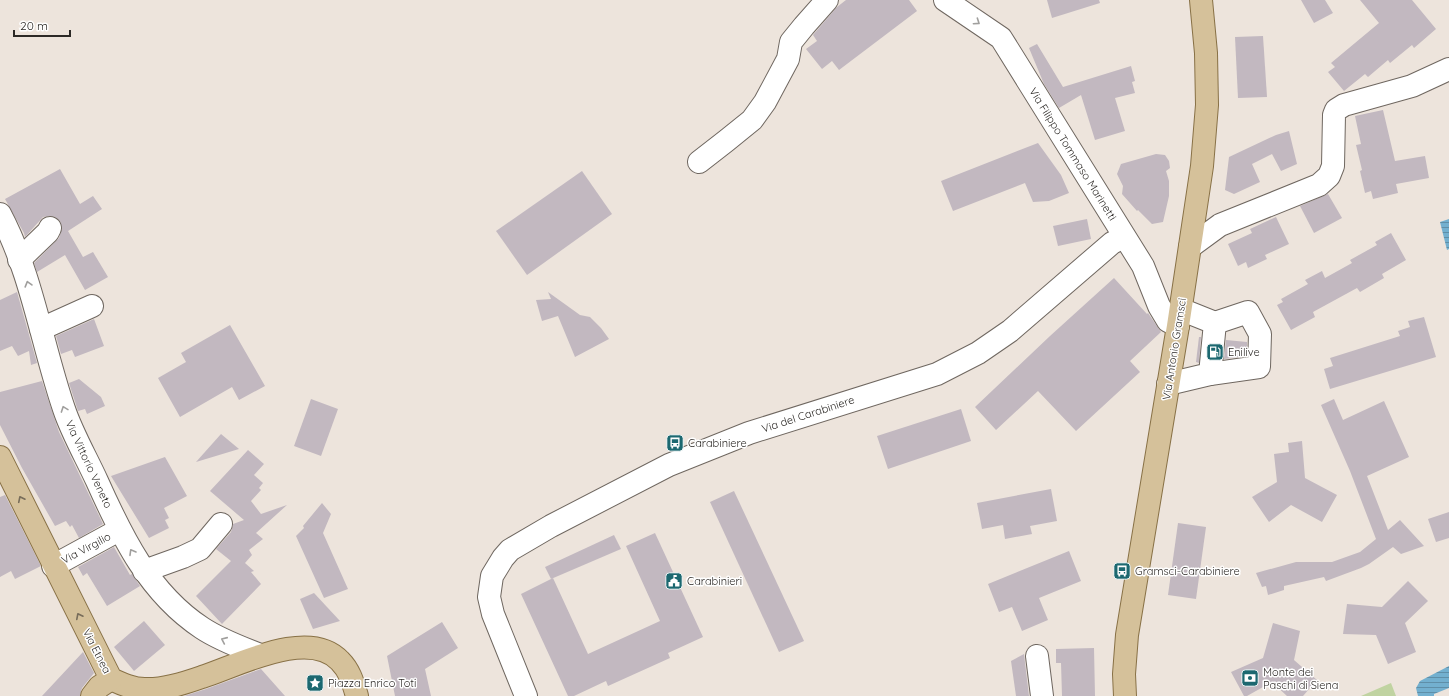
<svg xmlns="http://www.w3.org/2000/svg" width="1449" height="696" font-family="Quicksand,sans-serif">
<defs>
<pattern id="water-rules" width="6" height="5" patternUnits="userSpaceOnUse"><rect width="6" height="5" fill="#73b0cf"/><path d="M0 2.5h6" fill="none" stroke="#5f8fa8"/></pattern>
</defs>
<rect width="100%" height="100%" fill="#ede4dc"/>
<polygon fill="#c0d3a1" points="1391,683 1396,696 1361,696"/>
<g fill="url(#water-rules)">
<polygon points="1449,219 1449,249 1447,250 1440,222"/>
<polygon points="1449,666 1449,688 1434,694 1434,696 1418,696 1416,688 1420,681"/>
</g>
<g fill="#c2b8c0">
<polygon points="846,0 909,0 917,11 839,70 832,61 822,69 806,49 817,41 813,35 837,7"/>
<polygon points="1047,0 1099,0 1100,3 1052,18"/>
<polygon points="1301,0 1325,0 1333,13 1314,23"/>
<polygon points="1360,0 1412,0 1436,29 1414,48 1412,45 1390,63 1388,60 1368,77 1365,74 1344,91 1328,72 1335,67 1331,63 1379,23"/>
<polygon points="1263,36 1267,97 1238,98 1235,37"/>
<polygon points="1037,44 1063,87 1131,66 1135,81 1132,82 1135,93 1115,98 1125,131 1095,140 1081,95 1059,108 1044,84 1029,48"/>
<polygon points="1383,110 1395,161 1425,156 1429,178 1396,184 1398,193 1373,199 1371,191 1365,193 1360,171 1362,170 1356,145 1361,144 1355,116"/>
<polygon points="1289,131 1297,164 1281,171 1272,154 1252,164 1260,182 1234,194 1225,190 1229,157 1276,135"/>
<polygon points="1038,143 1061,175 1069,193 1049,201 1033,202 1025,183 953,211 941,181"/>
<polygon points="1156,154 1165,155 1169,161 1170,168 1166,171 1169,181 1169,196 1163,222 1152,224 1138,210 1137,211 1122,194 1123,186 1117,174 1121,164"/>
<polygon points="60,169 80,204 93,196 102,209 68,231 83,257 93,252 108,277 85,290 65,255 37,272 34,263 59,238 62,228 60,221 55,217 50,216 43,217 25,237 24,233 5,199"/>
<polygon points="582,171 612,214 527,275 496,231"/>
<polygon points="1328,194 1342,218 1314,233 1300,206"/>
<polygon points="1276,217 1289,244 1265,255 1267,259 1248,268 1246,262 1238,266 1228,244 1252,233 1250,229"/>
<polygon points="1087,219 1091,239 1058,246 1053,226"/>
<polygon points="1391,233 1406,260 1382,274 1384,278 1360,292 1357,288 1313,312 1315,317 1291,330 1277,305 1283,302 1281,299 1308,284 1305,280 1322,271 1325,278 1352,263 1350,260 1377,245 1375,242"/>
<polygon points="1114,278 1147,314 1148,313 1161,332 1130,361 1140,372 1076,431 1038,391 996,430 975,407 1050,336"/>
<polygon points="17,292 37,363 31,365 29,351 18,356 12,346 0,351 0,300"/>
<polygon points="548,292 580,315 590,317 601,328 609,339 575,357 558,316 542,321 536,300 551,299"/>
<polygon points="1424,317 1436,357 1330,389 1324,369 1333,366 1330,358 1400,336 1398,331 1410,327 1408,321"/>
<polygon points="94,319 104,346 75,357 72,350 61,354 56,336"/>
<polygon points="230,325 265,386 239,400 232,387 180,417 158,378 186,362 181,353"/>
<polygon points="1199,337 1201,337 1199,363 1196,362"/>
<polygon points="1226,340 1247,342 1247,356 1224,359"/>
<polygon points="79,379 101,397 105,406 87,414 85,409 78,411 69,383"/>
<polygon points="42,381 59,432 103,524 79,538 72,525 70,527 66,521 55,526 22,468 0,425 0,392"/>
<polygon points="311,399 338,409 321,456 294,446"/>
<polygon points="1334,399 1343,420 1384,401 1409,457 1367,476 1388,530 1400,520 1424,546 1401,554 1393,547 1369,564 1361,568 1326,581 1324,577 1284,586 1284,590 1268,595 1266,586 1262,587 1256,573 1296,562 1332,562 1360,552 1376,539 1350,471 1321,405"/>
<polygon points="961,409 971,441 888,469 877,436"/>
<polygon points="221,434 239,449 196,462"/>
<polygon points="1302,441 1305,478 1337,495 1322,522 1291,505 1269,522 1252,497 1277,482 1274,454 1289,452 1288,443"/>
<polygon points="248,450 264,464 254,475 263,483 259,488 261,490 251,501 261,514 287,505 256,533 263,539 249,550 252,555 245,563 254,571 251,572 261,584 222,624 196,596 231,561 216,549 231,532 233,524 244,520 210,491"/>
<polygon points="165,457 187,496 164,508 169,518 165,520 169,528 149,538 111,476"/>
<polygon points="1051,489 1057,521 1030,526 1032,534 1005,539 1003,525 982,529 977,503"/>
<polygon points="734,491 804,641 779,652 710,502"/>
<polygon points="5,495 41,566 15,579 11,571 0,577 0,497"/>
<polygon points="322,503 331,514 323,533 348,589 324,598 296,536 304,528 303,526"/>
<polygon points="1449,512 1449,538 1436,542 1428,519"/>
<polygon points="1178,523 1206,527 1196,599 1168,595"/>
<polygon points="655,533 703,637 668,653 670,658 608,686 606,681 574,696 568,696 521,594 553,578 588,654 660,621 626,546"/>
<polygon points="614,535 621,549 551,579 545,567"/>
<polygon points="114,547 130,575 132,574 140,586 107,606 87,573 83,576 78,567"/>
<polygon points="1069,551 1081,581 1039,598 1048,620 1022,631 1012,607 999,612 988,584"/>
<polygon points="1408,581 1428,601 1405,623 1416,652 1388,664 1376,635 1343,634 1347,604 1382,607"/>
<polygon points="314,593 340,621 313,629 300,599"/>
<polygon points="144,621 165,645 134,671 114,647"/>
<polygon points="442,622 458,648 425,669 431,696 395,696 387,656"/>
<polygon points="1273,623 1300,631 1294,660 1317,680 1303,696 1287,696 1272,682 1247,696 1244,696 1231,672 1263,658"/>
<polygon points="1094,648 1095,696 1062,696 1061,663 1056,663 1056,649"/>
<polygon points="83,652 94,673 82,688 80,696 42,696"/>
<polygon points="1024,654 1029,696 1016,696 1011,661"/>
<polygon points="261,669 285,696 184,696 206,689"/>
</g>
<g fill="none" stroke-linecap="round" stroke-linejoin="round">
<defs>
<g id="minor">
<polyline points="945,0 1001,38 1143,266 1159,306 1168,321 1178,326"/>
<polyline points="699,162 726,141 752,120 765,102 788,59 791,42 804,26 827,0"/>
<path d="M0 214C32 274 42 345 64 409 72 433 86 457 97 481 122 537 149 593 202 628 220 640 240 647 260 655"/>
<polyline points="1190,247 1220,225 1319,185 1329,176 1333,166 1334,115 1336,110 1344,105 1412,86 1449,69"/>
<polyline points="19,260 48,232 50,228"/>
<polyline points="41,329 92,306"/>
<polyline points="1210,374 1259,367 1260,334 1248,312 1215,323"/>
<polyline points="1168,384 1210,374 1215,323 1180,309"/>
<polyline points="53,566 119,530"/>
<polyline points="144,571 183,557 200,549 221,524"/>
<polyline points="1037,656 1042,696"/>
<polyline points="526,696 493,614 489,597 492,576 503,558 510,550 551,526 669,465 749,433 937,374 978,353 1010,331 1112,243 1124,237"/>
</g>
<g id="major">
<path d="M0 457 111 679C122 684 133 689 145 689 164 690 185 683 202 677 237 666 309 627 340 661 350 671 353 683 357 696"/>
<polyline points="92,696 99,687 111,679"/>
<polyline points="1125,696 1124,674 1127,635 1178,326 1202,166 1207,105 1206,53 1201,0"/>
</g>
</defs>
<use href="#minor" stroke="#6f6760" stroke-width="24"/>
<use href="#major" stroke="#887146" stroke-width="24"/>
<use href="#minor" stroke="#fff" stroke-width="22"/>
<use href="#major" stroke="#d5c19a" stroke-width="22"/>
</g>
<defs><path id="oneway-chevron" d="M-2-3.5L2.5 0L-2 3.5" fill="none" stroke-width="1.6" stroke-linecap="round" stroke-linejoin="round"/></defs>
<g stroke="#a09f9d">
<use href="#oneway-chevron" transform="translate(977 22) rotate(34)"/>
<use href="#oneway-chevron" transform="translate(28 284) rotate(-106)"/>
<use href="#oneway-chevron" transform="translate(64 409) rotate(-110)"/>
<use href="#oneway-chevron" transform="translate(132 552) rotate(-120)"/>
<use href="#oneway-chevron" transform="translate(224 640) rotate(-156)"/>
</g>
<g stroke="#786d5a">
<use href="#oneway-chevron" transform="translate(21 499) rotate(-116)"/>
<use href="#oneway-chevron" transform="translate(79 616) rotate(-117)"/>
</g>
<defs>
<symbol id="fuel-square" viewBox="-11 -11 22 22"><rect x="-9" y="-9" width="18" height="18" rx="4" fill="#1c6870" stroke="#fff"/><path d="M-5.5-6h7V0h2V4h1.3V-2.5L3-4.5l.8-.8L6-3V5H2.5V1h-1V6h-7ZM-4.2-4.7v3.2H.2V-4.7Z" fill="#fff"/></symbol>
<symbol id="bus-square" viewBox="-11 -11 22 22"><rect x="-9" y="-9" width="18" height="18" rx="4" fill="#1c6870" stroke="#fff"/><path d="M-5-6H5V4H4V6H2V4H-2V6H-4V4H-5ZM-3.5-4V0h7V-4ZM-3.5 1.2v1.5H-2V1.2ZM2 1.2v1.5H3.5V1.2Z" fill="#fff"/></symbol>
<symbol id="civic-square" viewBox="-11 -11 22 22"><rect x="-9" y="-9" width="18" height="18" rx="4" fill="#1c6870" stroke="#fff"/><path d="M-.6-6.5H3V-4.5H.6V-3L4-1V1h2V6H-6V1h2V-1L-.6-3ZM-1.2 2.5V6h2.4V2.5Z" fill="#fff"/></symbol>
<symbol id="bank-square" viewBox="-11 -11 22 22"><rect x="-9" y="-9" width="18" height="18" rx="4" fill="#1c6870" stroke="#fff"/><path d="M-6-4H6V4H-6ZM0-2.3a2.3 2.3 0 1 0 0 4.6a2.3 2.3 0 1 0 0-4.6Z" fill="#fff"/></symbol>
<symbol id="sight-square" viewBox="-11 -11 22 22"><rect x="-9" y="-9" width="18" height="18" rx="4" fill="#1c6870" stroke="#fff"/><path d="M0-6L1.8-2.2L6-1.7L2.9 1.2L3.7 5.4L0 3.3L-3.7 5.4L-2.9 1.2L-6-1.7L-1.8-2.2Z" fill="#fff"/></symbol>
</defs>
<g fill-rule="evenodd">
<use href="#fuel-square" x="1205" y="342" width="20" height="20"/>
<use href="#bus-square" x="665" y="433" width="20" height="20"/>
<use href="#bus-square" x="1112" y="561" width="20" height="20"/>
<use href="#civic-square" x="664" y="571" width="20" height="20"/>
<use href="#bank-square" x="1240" y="668" width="20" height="20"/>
<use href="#sight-square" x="305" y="673" width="20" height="20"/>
</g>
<g text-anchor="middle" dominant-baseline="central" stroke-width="3" stroke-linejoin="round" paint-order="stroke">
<g font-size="11" fill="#2c2926" stroke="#fff">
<text transform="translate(1073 154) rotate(58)">Via Filippo Tommaso Marinetti</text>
<text transform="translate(1174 349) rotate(-81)">Via Antonio Gramsci</text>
<text transform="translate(808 414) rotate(-18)">Via del Carabiniere</text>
<text transform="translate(89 464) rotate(65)">Via Vittorio Veneto</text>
<text transform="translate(86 548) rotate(-28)">Via Virgilio</text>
<text transform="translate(97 651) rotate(63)">Via Etnea</text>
</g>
<g font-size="11" fill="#2c2926" stroke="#fff" text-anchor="start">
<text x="1228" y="352">Enilive</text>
<text x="688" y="443">Carabiniere</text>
<text x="1135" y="571">Gramsci-Carabiniere</text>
<text x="687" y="581">Carabinieri</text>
<text x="1263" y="672">Monte dei<tspan x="1263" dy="13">Paschi di Siena</tspan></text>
<text x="328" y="683">Piazza Enrico Toti</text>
</g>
</g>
<path d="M14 30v6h56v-6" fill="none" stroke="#2c2926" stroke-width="2"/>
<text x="20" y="30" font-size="12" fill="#2c2926" stroke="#ffffff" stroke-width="3" paint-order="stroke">20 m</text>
</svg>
